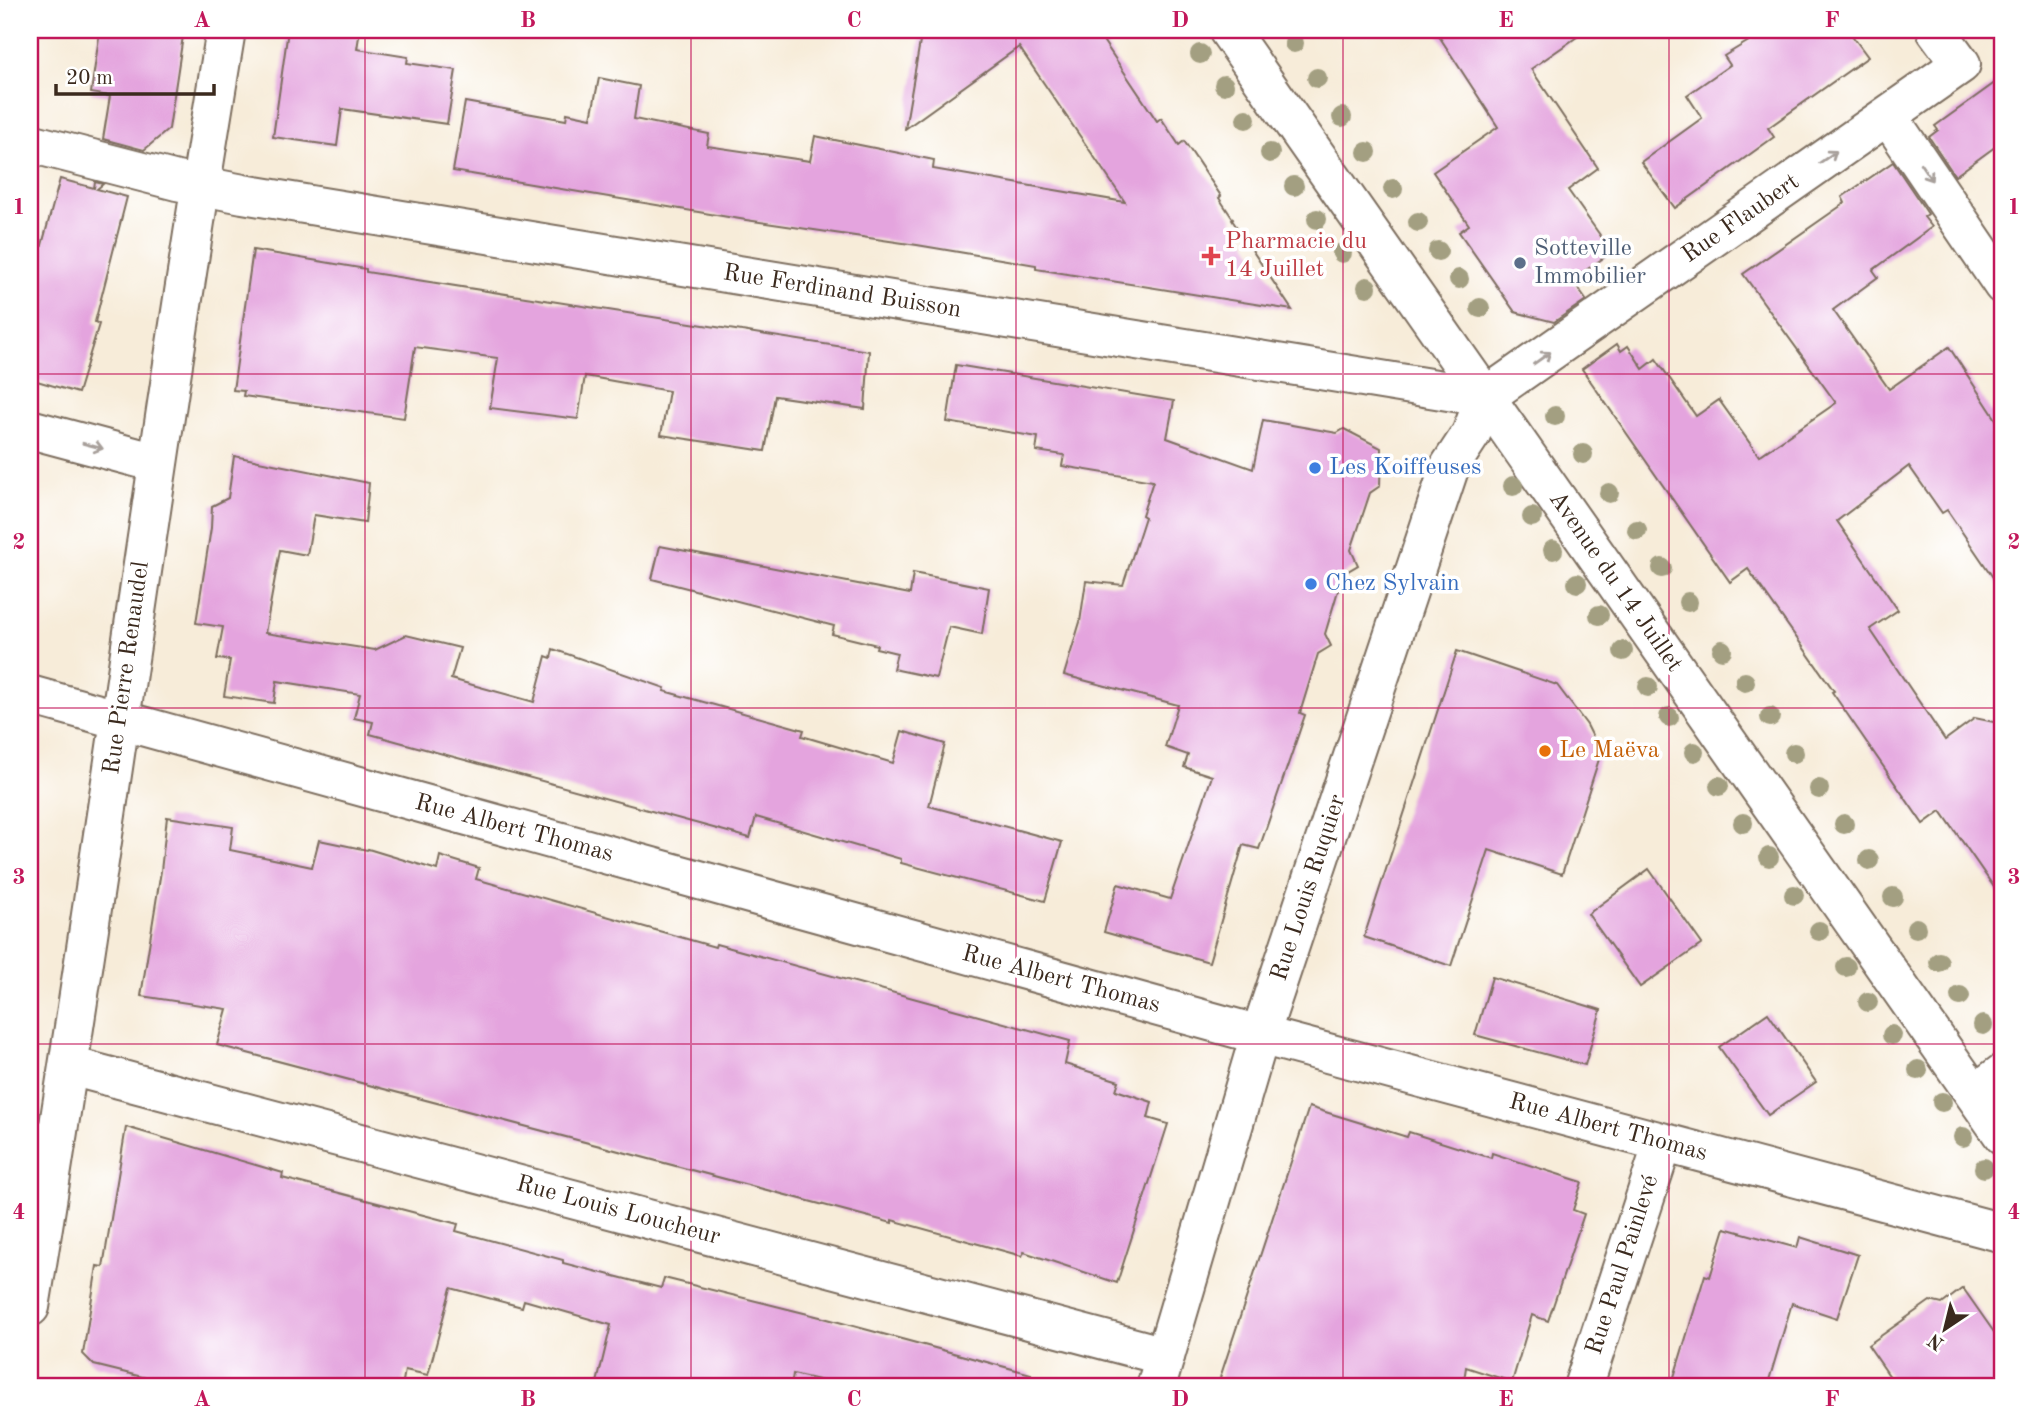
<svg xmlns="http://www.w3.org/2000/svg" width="2033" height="1417" font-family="'Old Standard TT',serif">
<rect width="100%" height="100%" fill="#fff"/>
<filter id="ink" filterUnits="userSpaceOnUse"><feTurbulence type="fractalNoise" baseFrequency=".0143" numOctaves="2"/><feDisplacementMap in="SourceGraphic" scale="14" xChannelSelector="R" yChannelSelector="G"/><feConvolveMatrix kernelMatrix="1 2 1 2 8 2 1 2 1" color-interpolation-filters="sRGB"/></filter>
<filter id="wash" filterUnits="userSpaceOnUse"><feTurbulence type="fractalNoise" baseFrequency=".00686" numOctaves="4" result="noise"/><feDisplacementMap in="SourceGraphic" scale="28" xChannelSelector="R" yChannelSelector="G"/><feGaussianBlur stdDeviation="1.57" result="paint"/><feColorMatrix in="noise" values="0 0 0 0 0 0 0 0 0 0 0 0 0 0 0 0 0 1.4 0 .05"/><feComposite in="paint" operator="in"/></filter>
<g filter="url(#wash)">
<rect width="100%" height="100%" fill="#f7ecd9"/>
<g id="blocks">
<g fill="#e4a4de">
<polygon points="100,30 143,30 183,36 169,129 144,150 103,139 110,96 91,93"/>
<polygon points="288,30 360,30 357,49 408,57 407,63 456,70 447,124 342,109 337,146 273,137"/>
<polygon points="922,30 1096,30 1157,121 1161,118 1179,145 1184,141 1221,196 1219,198 1233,219 1232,220 1292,310 1036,269 1036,265 917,245 746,220 453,171 465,102 566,120 567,113 591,118 599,78 639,86 634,119 709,134 707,146 810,161 815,136 934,160 933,169 1125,202 1019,47 905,129"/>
<polygon points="1435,30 1587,30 1531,69 1598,168 1568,190 1612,252 1572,280 1586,300 1554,322 1515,312 1459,232 1469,225 1433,172 1498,127"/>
<polygon points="1767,30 1848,30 1868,57 1768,128 1774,137 1675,208 1641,162 1702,118 1687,95 1730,65 1724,56"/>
<polygon points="2003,77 2003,141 1955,176 1929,137 1938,130 1935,126"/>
<polygon points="1893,162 1928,214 1924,217 1932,227 1873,270 1878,277 1833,310 1889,389 1949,347 2003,430 2003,592 1947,510 1942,513 1909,466 1837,521 1898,610 1870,629 1945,740 1975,718 2003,724 2003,900 1941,811 1923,824 1832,692 1834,691 1748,569 1730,582 1582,369 1617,344 1621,351 1628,346 1643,369 1656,359 1696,416 1719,400 1759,456 1836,403 1743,274 1845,203 1842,197"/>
<polygon points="60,179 94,188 95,182 103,184 97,189 127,197 95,322 99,324 78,393 30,379 30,338 40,300 30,298 30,289"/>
<polygon points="253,250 366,269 366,272 869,351 865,409 775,396 765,451 661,435 669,391 585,376 578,419 490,408 498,358 415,347 404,418 243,396 244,391 233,390"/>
<polygon points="956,365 1174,401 1167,438 1253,469 1263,420 1337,433 1344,429 1381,448 1380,486 1370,493 1351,550 1358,565 1343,574 1325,634 1331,646 1318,654 1300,713 1305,715 1259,849 1243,845 1209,962 1104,932 1118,884 1170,899 1212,776 1184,767 1188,755 1165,747 1178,705 1064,675 1080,622 1086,581 1123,585 1145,517 1142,515 1153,481 1062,466 1064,455 1036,451 1038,437 947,422"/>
<polygon points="234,456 369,483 365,523 314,515 307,555 280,550 265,633 375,650 406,635 460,648 451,679 534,702 546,656 551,658 553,649 665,688 664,691 804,730 802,736 893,763 902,731 945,744 929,806 1062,842 1045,901 901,863 901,859 756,817 750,838 370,734 373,722 354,718 360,694 277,681 274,703 224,696 230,660 217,659 223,627 196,623 211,528 212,506 228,498"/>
<polygon points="660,546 910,594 913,573 989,588 982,634 949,627 936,678 893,669 897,653 876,648 877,645 832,634 834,626 652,579"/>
<polygon points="1457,651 1557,685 1587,725 1601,753 1562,874 1489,850 1451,966 1364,937"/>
<polygon points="167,817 233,827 230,850 312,867 319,840 367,850 368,849 437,870 440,856 479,868 476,879 715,947 716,944 1070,1041 1065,1064 1119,1081 1116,1090 1152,1102 1148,1118 1168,1124 1117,1283 1024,1252 1022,1256 892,1220 892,1223 217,1045 227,1009 141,996 161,871"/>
<polygon points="1649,869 1702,944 1640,987 1588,914"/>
<polygon points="1492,977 1601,1010 1585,1065 1475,1035"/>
<polygon points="1768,1013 1816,1082 1768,1115 1719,1047"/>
<polygon points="1309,1107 1407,1137 1409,1132 1491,1158 1492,1153 1582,1182 1573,1210 1584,1214 1548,1321 1532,1315 1512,1382 1466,1367 1463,1387 1217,1387"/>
<polygon points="126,1127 283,1173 282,1178 458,1224 456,1231 563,1260 563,1263 661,1288 664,1278 820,1317 1031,1374 1029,1387 848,1387 793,1374 791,1387 596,1387 611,1325 524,1300 522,1307 451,1288 428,1375 405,1370 402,1387 183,1387 94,1365 83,1354 97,1266 103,1267"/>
<polygon points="1725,1228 1797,1248 1800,1237 1858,1255 1837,1318 1792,1303 1767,1387 1671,1387 1705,1275 1710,1277"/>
<polygon points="1963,1288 2003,1345 2003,1387 1897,1387 1868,1345 1930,1301 1942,1304"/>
</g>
</g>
</g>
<g filter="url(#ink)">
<use href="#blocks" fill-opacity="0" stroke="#7d6e5f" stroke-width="2"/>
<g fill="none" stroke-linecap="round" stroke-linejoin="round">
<defs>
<g id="minor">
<polyline points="1888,116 2003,285"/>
<polyline points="30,143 177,181 243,194 1485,397"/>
<polyline points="1485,397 1961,64 1936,30"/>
<polyline points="30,429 157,463"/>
<polyline points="30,695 1260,1035 2003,1233"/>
<polyline points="70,1066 1165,1356"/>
<polyline points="1975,1094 2003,1073"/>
<path d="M30 1307C100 882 155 455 226 30"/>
<polyline points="1156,1387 1260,1035 1450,466 1471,434 1485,397"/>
<polyline points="1583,1387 1663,1143"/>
</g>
<polyline id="major" points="1228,30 2003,1135"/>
</defs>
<use href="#minor" stroke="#7d6e5f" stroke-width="42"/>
<use href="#major" stroke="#7d6e5f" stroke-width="42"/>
<use href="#minor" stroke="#fff" stroke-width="38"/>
<use href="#major" stroke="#fff" stroke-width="38"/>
</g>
<g fill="#a39f81">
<circle cx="1294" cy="43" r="10"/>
<circle cx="1200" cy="54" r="10"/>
<circle cx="1317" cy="78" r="10"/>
<circle cx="1224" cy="85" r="10"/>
<circle cx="1342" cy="117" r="10"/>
<circle cx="1246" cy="119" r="10"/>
<circle cx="1367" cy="152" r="10"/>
<circle cx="1270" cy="153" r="10"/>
<circle cx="1294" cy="186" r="10"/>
<circle cx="1393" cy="189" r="10"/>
<circle cx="1317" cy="219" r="10"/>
<circle cx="1418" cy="222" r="10"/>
<circle cx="1438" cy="251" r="10"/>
<circle cx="1342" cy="253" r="10"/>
<circle cx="1459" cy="279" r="10"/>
<circle cx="1367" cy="287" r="10"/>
<circle cx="1480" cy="308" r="10"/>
<circle cx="1555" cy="416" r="10"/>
<circle cx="1583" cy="454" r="10"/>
<circle cx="1513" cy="486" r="10"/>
<circle cx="1609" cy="493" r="10"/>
<circle cx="1532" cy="517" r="10"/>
<circle cx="1637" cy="530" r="10"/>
<circle cx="1553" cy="550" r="10"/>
<circle cx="1662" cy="568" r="10"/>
<circle cx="1577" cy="583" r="10"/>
<circle cx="1688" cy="602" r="10"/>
<circle cx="1599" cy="615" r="10"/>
<circle cx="1722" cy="650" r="10"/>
<circle cx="1623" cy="651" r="10"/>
<circle cx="1745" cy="682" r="10"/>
<circle cx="1648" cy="687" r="10"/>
<circle cx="1669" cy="717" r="10"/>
<circle cx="1770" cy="717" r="10"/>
<circle cx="1694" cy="752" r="10"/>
<circle cx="1794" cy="753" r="10"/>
<circle cx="1719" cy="786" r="10"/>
<circle cx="1819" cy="789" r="10"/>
<circle cx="1743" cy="823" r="10"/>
<circle cx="1844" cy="824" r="10"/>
<circle cx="1769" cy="857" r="10"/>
<circle cx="1869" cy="860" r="10"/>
<circle cx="1794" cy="895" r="10"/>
<circle cx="1893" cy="897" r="10"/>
<circle cx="1916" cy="928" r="10"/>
<circle cx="1819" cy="931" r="10"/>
<circle cx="1939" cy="962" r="10"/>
<circle cx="1846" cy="967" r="10"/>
<circle cx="1960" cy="996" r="10"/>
<circle cx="1868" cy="1002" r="10"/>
<circle cx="1983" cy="1025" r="10"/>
<circle cx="1892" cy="1035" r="10"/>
<circle cx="1918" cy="1070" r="10"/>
<circle cx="1942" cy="1102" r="10"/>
<circle cx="1963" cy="1137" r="10"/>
<circle cx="1984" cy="1168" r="10"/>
</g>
<defs><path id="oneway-shaft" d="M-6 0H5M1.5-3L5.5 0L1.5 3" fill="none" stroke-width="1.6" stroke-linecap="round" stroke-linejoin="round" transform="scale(1.75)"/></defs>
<g stroke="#a79f9a">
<use href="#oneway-shaft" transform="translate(1828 157) rotate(-35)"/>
<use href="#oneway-shaft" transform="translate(1926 172) rotate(56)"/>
<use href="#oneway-shaft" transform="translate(1542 358) rotate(-35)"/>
<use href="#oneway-shaft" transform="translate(93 446) rotate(15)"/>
</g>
</g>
<path fill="none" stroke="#c2185b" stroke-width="2" stroke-opacity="0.55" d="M365 30V1387M691 30V1387M1016 30V1387M1343 30V1387M1669 30V1387M30 374H2003M30 708H2003M30 1044H2003"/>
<path fill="#e0444e" stroke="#fff" stroke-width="2.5" d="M1207.5 245.5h7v7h7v7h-7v7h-7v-7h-7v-7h7z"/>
<circle fill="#5c6f8a" stroke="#fff" stroke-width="2.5" cx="1520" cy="263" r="7"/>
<g fill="#3f7fe0" stroke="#fff" stroke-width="2.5">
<circle cx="1315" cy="468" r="7"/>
<circle cx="1311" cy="584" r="7"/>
</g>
<circle fill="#e8710a" stroke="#fff" stroke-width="2.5" cx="1545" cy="751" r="7"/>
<g text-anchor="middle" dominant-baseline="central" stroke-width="7" stroke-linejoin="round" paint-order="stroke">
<g font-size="24" fill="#3b2a1e" stroke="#fff">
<text transform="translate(1741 219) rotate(-35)">Rue Flaubert</text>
<text transform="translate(842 292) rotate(9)">Rue Ferdinand Buisson</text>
<text transform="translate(1615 582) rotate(55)">Avenue du 14 Juillet</text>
<text transform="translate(127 668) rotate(-82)">Rue Pierre Renaudel</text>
<text transform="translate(514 829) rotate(15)">Rue Albert Thomas</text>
<text transform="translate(1309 888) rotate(-72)">Rue Louis Ruquier</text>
<text transform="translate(1061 980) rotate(15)">Rue Albert Thomas</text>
<text transform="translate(1608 1128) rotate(15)">Rue Albert Thomas</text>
<text transform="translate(618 1211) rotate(15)">Rue Louis Loucheur</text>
<text transform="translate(1623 1265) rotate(-72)">Rue Paul Painlevé</text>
</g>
<g font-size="24" fill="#be3a42" stroke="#fff" text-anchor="start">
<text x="1225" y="242">Pharmacie du<tspan x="1225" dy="28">14 Juillet</tspan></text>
</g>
<g font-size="24" fill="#4e5e75" stroke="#fff" text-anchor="start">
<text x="1534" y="249">Sotteville<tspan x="1534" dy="28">Immobilier</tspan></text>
</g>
<g font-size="24" fill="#366cbe" stroke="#fff" text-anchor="start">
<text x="1329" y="468">Les Koiffeuses</text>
<text x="1325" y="584">Chez Sylvain</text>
</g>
<g font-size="24" fill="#c56008" stroke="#fff" text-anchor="start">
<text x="1559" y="751">Le Maëva</text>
</g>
</g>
<rect width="2033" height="1417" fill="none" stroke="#fff" stroke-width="77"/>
<g transform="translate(1945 1329) rotate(215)" stroke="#ffffff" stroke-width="5" paint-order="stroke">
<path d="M0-5L12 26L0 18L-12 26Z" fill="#3b2a1e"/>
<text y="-10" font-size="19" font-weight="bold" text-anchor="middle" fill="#3b2a1e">N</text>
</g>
<path d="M56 84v10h158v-10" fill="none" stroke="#3b2a1e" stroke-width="3.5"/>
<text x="66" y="84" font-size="21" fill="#3b2a1e" stroke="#ffffff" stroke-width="5" paint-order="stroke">20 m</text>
<rect x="38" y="38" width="1956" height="1340" fill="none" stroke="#c2185b" stroke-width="2.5"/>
<g font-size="23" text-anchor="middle" font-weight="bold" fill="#c2185b">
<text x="202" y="27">A</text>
<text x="528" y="27">B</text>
<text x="854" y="27">C</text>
<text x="1180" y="27">D</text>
<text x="1506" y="27">E</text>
<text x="1832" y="27">F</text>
<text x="19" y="214">1</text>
<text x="2014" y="214">1</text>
<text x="19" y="549">2</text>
<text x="2014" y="549">2</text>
<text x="19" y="884">3</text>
<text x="2014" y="884">3</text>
<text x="19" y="1219">4</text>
<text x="2014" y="1219">4</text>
<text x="202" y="1406">A</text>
<text x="528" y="1406">B</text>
<text x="854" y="1406">C</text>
<text x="1180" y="1406">D</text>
<text x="1506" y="1406">E</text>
<text x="1832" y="1406">F</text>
</g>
</svg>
